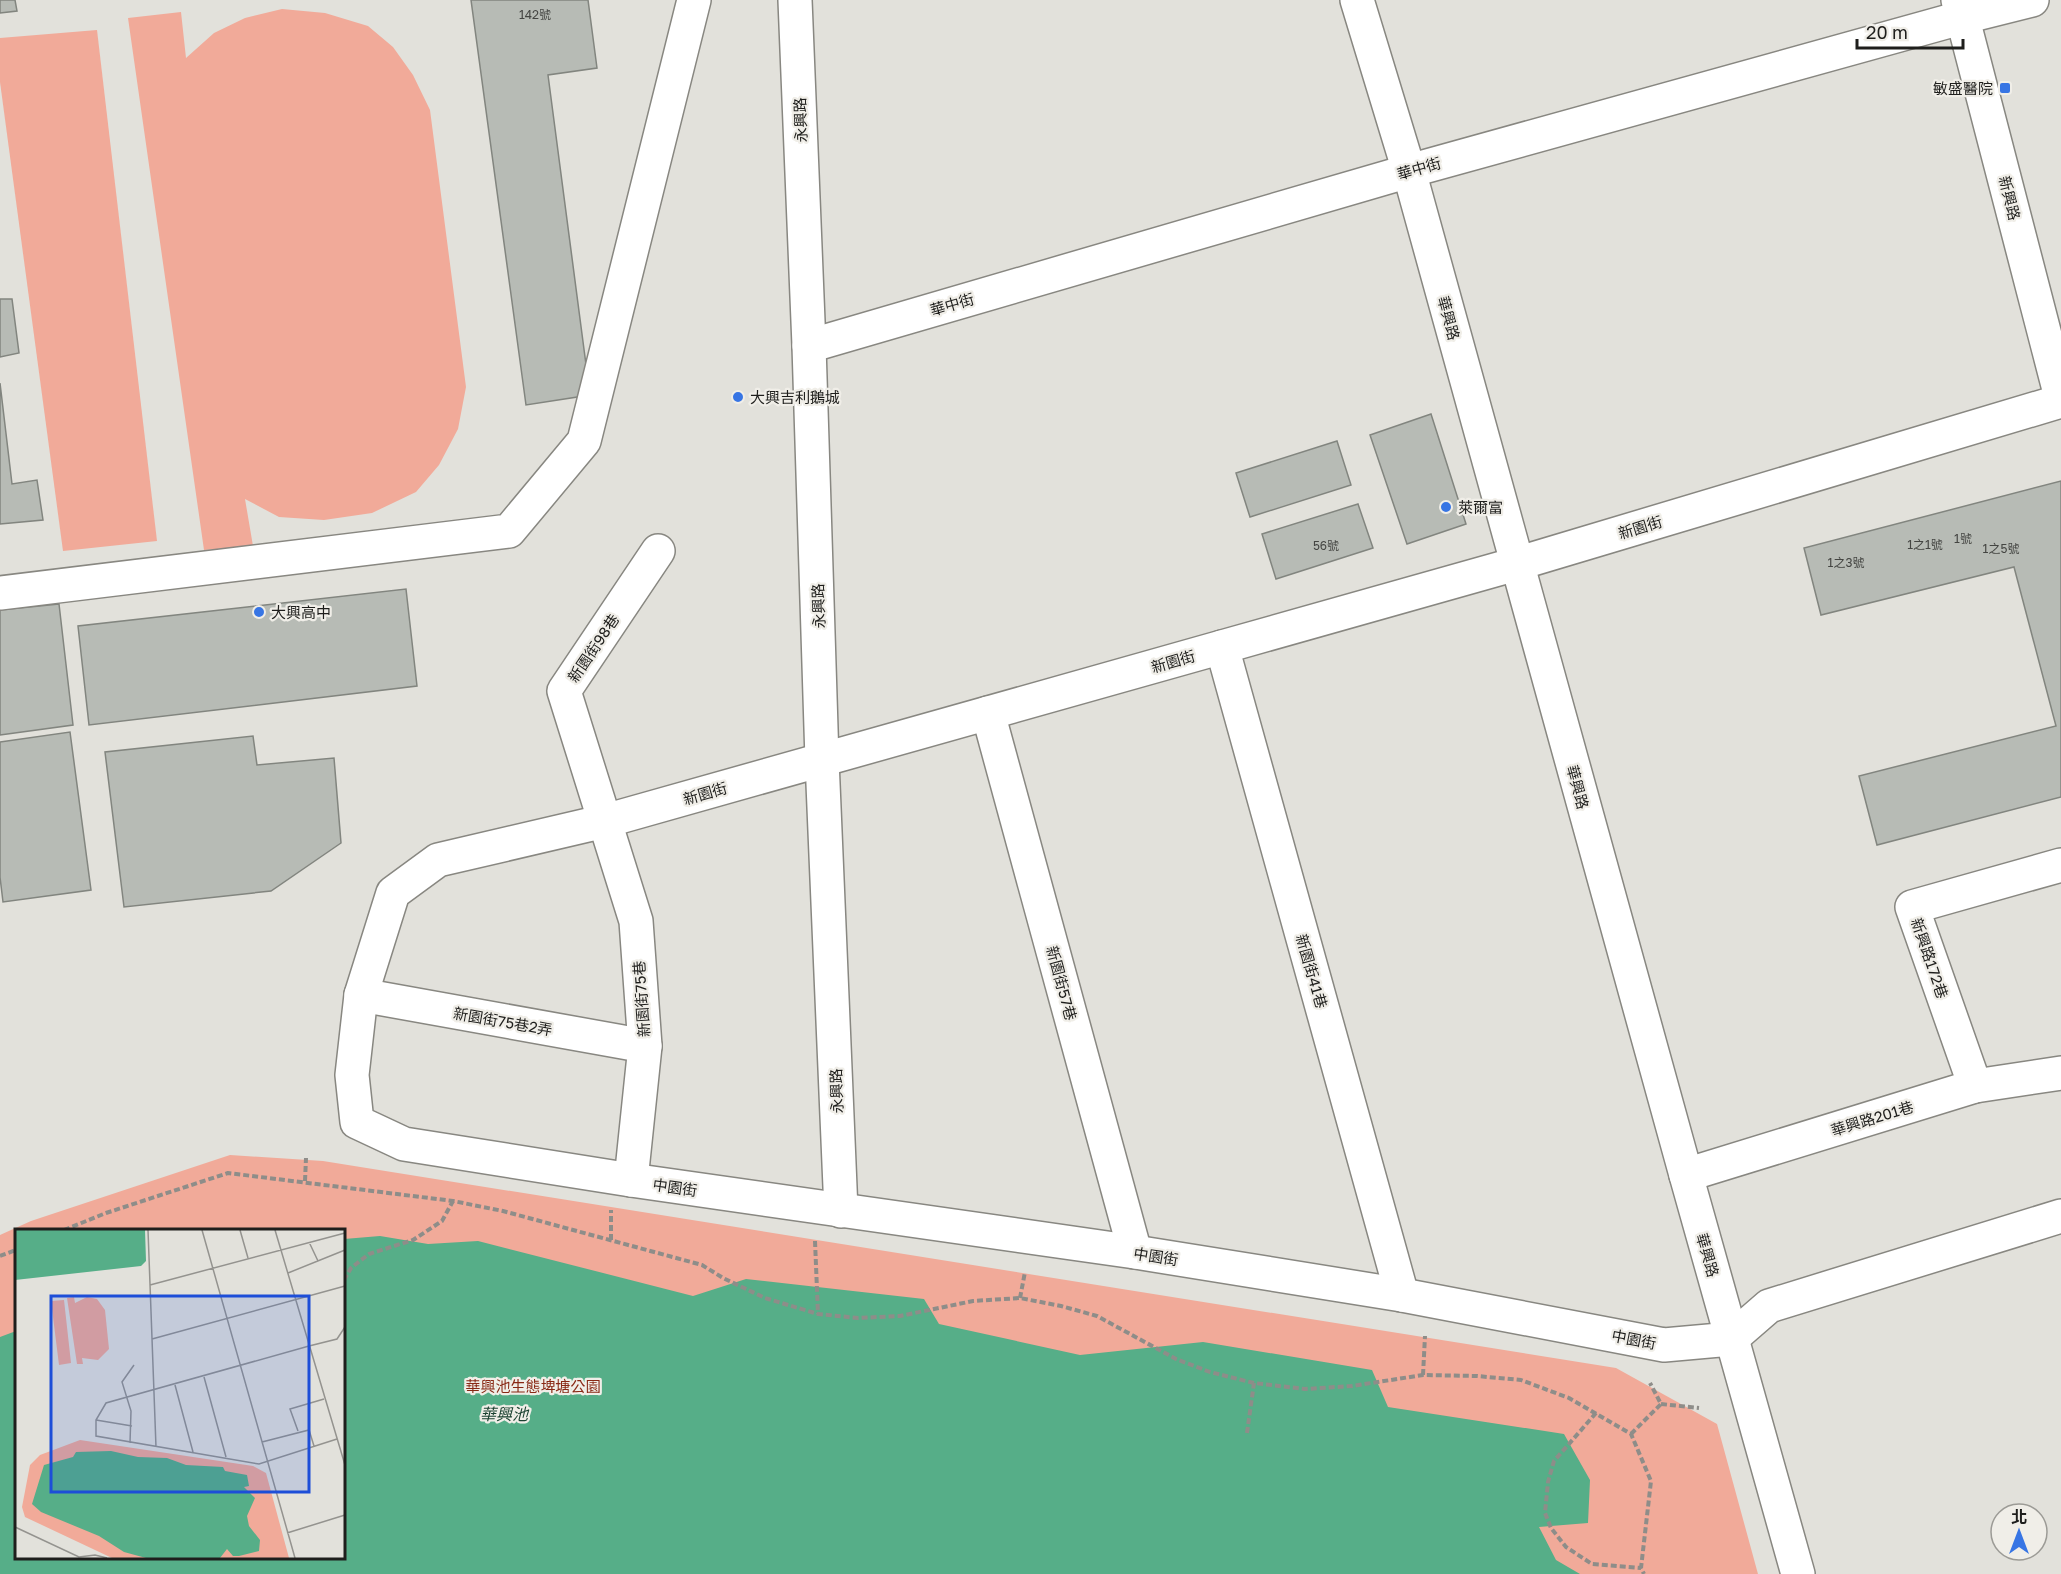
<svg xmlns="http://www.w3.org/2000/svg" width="2061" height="1574" font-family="'Golos Text','Noto Sans TC',sans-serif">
<rect width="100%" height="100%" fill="#e2e1db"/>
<g fill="#f1aa99" fill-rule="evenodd">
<polygon points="282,9 325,13 368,26 393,47 413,75 430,110 466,387 458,429 439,465 416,492 372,513 324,520 279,517 245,499 253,546 204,550 128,18 181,12 186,58 214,33 245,18"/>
<polygon points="97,30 157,541 63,551 0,82 0,38"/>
<path d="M230 1155 323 1161 1616 1368 1717 1424 1758 1574H0V1235L31 1221ZM16 1230H344V1558H16Z"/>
</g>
<polygon fill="#56ae88" points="380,1236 428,1244 478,1241 693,1296 746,1279 924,1299 939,1324 1080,1355 1203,1342 1372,1370 1388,1407 1564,1434 1590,1480 1588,1523 1539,1527 1556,1560 1580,1574 0,1574 0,1337 16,1331 16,1558 344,1558 344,1239"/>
<g fill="#b7bbb5" stroke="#82857f" stroke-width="1.5">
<polygon points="0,0 15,0 17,11 0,13"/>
<polygon points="471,0 588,0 597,68 548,75 590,395 526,405"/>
<polygon points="0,299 12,299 19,353 0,357"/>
<polygon points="0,383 12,484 37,480 43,520 0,524"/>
<polygon points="1431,414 1466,524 1407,544 1370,435"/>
<polygon points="1337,441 1351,485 1250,517 1236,473"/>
<polygon points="2061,481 2061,797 1877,845 1859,776 2056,726 2014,567 1821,615 1804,548"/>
<polygon points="1358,504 1373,548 1276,579 1262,534"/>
<polygon points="406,589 417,686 89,725 78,626"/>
<polygon points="59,604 73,725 0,735 0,610"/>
<polygon points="70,732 91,890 3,902 0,877 0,742"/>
<polygon points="253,736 257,765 334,758 341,843 271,891 124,907 105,752"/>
</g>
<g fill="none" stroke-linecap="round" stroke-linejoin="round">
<defs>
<g id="minor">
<polyline points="795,0 809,346 822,760 841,1211"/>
<polyline points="1357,0 1409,171 1686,1175 1798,1574"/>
<polyline points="1958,0 2061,397"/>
<polyline points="809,346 1409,171 1964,17 2032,0"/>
<polyline points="2061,401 1516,564 1222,647 605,821 438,860 393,893 361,995 352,1075 357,1122 404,1144 631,1180 1135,1252 1402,1295 1664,1345 1731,1339 1769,1306 2061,1216"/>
<polyline points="0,593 509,531 584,441 694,0"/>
<polyline points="1222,647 1402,1295"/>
<polyline points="988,713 1135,1252"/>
<polyline points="361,995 645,1046"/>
<polyline points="1975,1086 1912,907 2061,865"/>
<polyline points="1686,1175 1975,1086 2061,1073"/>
<polyline points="631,1180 645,1046 636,921 564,691 658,551"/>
</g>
</defs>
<use href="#minor" stroke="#888781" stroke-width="36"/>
<g stroke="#8e8d89" stroke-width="4" stroke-dasharray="6 3" stroke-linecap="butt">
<polyline points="305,1181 306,1158"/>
<polyline points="64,1230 106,1213 228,1173 453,1201 503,1211 702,1265 723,1278 765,1298 818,1314 858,1318 900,1316 973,1301 1020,1298 1061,1306 1097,1316 1176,1359 1210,1372 1254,1383 1305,1389 1352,1386 1423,1375 1477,1376 1521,1380 1569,1398 1631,1434 1651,1481 1641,1568 1644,1574"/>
<polyline points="611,1240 611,1210"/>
<polyline points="815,1241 818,1314"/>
<polyline points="0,1256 16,1250"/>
<polyline points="344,1280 351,1268 369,1254 413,1240 442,1221 453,1201"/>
<polyline points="1020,1298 1025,1272"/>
<polyline points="1423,1375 1425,1336"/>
<polyline points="1661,1404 1699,1408"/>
<polyline points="1596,1413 1554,1461 1548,1482 1545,1513 1551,1528 1566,1547 1592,1564 1641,1568"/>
<polyline points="1247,1433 1254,1383"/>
<polyline points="1631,1434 1661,1404 1650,1383"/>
</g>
<use href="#minor" stroke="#fff" stroke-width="33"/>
</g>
<g fill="#3775e4" stroke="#f0eee8" stroke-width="2">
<rect x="1999" y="82" width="12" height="12" rx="3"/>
<circle cx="738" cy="397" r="6"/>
<circle cx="1446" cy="507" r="6"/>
<circle cx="259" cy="612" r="6"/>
</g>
<g text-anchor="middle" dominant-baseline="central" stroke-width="4.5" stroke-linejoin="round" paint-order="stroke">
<g font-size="12" fill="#444542">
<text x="535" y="14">142號</text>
<text x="1963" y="538">1號</text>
<text x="1925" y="544">1之1號</text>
<text x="1326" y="545">56號</text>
<text x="2001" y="548">1之5號</text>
<text x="1846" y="562">1之3號</text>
</g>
<g font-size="15" fill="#1e1e1c" stroke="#f0eee8" text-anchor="start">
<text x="1993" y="88" text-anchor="end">敏盛醫院</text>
<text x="750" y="397">大興吉利鵝城</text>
<text x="1458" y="507">萊爾富</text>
<text x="271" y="612">大興高中</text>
</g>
<g font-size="15" fill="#1e1e1c" stroke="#f0eee8">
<text transform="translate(800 120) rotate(-92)">永興路</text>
<text transform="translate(1419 168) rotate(-16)">華中街</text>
<text transform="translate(2010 198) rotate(76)">新興路</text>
<text transform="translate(952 304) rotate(-16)">華中街</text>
<text transform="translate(1449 318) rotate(75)">華興路</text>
<text transform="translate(1640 527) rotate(-17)">新園街</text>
<text transform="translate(818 606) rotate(-92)">永興路</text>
<text transform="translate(593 648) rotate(-56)">新園街98巷</text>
<text transform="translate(1173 661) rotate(-16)">新園街</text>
<text transform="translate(1578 787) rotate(75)">華興路</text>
<text transform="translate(705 793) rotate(-16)">新園街</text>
<text transform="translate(1930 958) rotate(71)">新興路172巷</text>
<text transform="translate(1312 971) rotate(74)">新園街41巷</text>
<text transform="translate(1062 983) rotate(75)">新園街57巷</text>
<text transform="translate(641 999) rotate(-94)">新園街75巷</text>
<text transform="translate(503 1021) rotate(10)">新園街75巷2弄</text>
<text transform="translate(836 1091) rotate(-92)">永興路</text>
<text transform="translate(1872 1118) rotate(-17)">華興路201巷</text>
<text transform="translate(675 1187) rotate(8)">中園街</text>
<text transform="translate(1708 1255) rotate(74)">華興路</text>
<text transform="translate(1156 1256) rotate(9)">中園街</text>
<text transform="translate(1634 1339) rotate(11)">中園街</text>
</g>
<g font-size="15" fill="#882814" stroke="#f0eee8">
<text x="533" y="1386">華興池生態埤塘公園</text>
</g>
<g font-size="16" font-style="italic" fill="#1a4130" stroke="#f0eee8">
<text x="504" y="1414">華興池</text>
</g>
</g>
<g transform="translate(15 1229)">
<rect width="330" height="330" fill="#e2e1db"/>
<path d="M59 68 60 74 72 68 82 70 90 81 94 120 83 131 67 129 68 135H62L52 69ZM49 71 56 134 44 136 36 72ZM65 211 238 237 251 244 274 329H97L10 288 7 278 15 236 25 226Z" fill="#f1aa99"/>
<path d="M0 1H130L131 32 126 37 0 51ZM96 222 123 228 152 229 171 236 208 238 210 242 232 246 234 257 229 258 240 269 232 287 234 297 245 311 244 322 224 327H218L212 320 205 329H131L109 323 84 307 26 283 17 275 29 236 58 228 61 223Z" fill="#56ae88"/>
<path fill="none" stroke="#94938f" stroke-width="1.5" d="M133 1 141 218M187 1 280 329M225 1 233 29M260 1 330 236M294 13 303 32M273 44 330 21M135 56 330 4M137 110 330 57M294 117 91 174 81 191V207L244 235 322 210M294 117 322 110 330 98M189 148 211 228M160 156 178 223M81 191 117 197M283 202 275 180 309 170M247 213 294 201 299 217M115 214 116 182 107 153 119 136M0 298 64 328 80 326 92 329M272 304 330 286"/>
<path fill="#1d4ed8" fill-opacity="0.15" stroke="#1d4ed8" stroke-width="3" d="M36 67H294V263H36Z"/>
<rect width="330" height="330" fill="none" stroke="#1e1e1c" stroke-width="3"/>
</g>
<g transform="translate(2019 1532)"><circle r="28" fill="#f0eee8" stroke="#9c9b96" stroke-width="1.5"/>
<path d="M0-4.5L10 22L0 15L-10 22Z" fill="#3775e4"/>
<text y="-9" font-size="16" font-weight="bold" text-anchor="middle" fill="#1e1e1c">北</text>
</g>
<path d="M1857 39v9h106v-9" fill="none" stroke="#1e1e1c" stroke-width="3"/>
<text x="1866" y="39" font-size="18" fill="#1e1e1c" stroke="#f0eee8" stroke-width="4.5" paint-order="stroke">20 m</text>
</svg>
